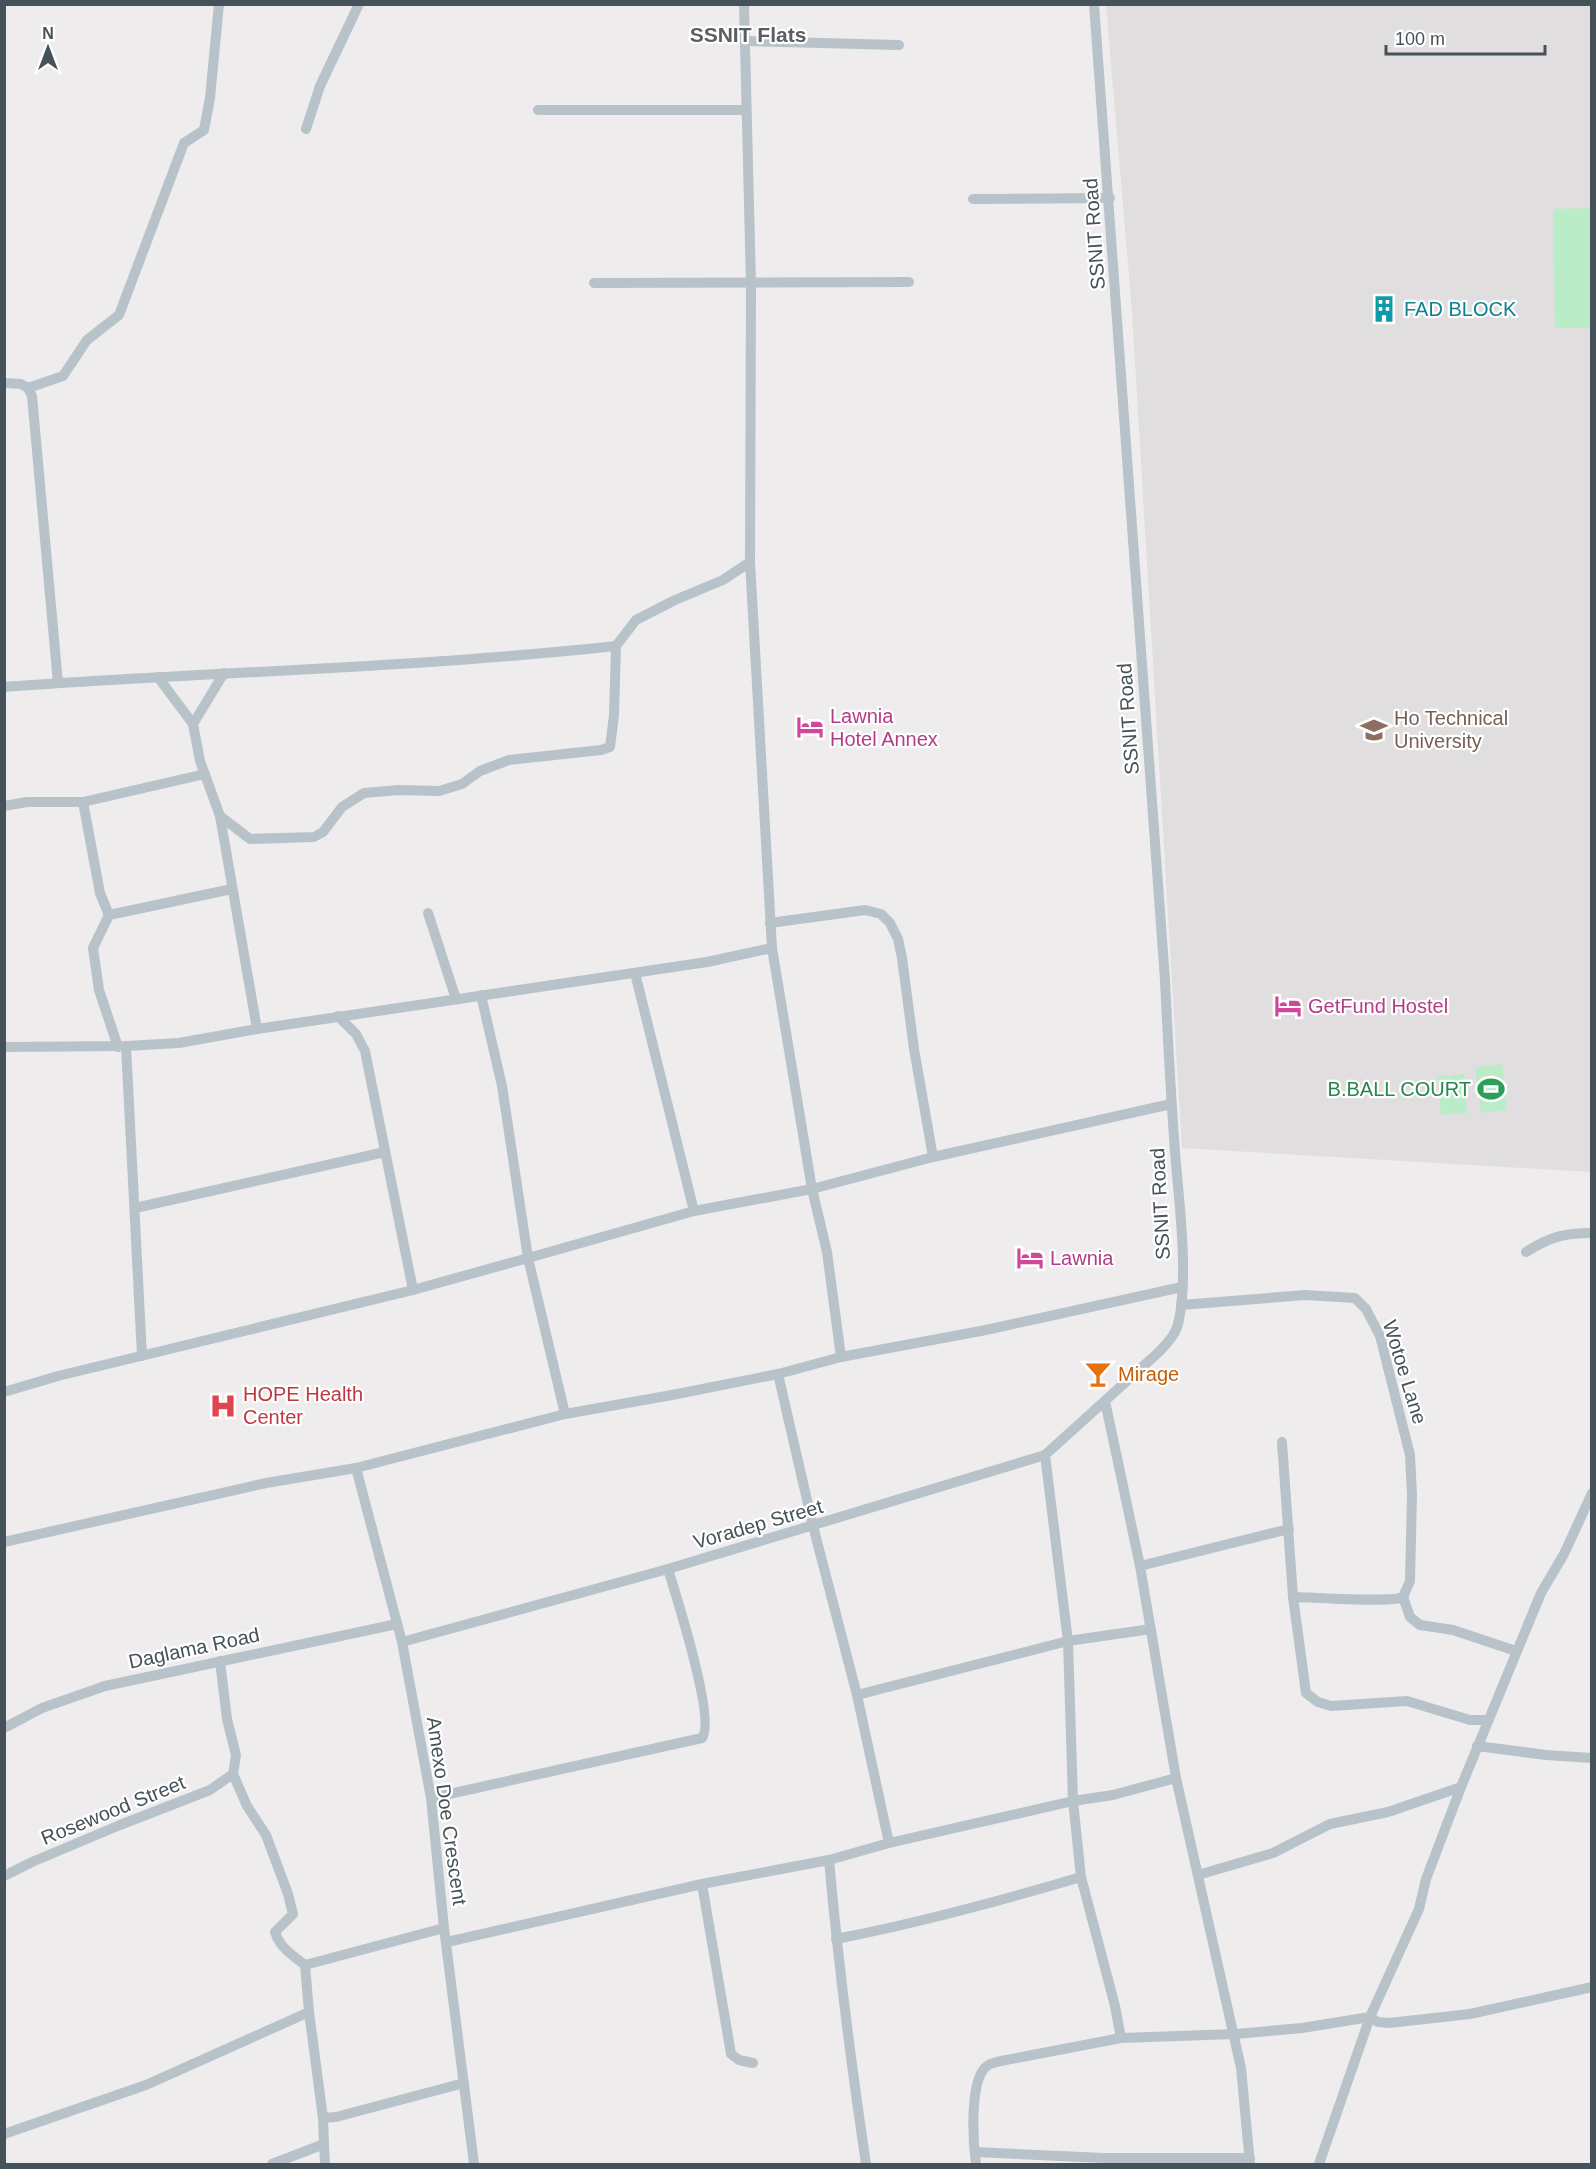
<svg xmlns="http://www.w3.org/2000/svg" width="1596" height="2169" font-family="Arial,sans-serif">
<rect width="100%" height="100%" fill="#efeced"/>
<polygon fill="#e0dede" points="1106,5 1591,5 1591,1172 1182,1148 1132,312"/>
<g fill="#bbecc8">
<polygon points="1591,208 1591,328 1555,328 1553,209"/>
<polygon points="1502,1064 1507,1110 1481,1113 1475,1067"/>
<polygon points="1464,1074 1467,1113 1441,1115 1438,1076"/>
</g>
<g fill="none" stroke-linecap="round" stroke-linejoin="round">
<g stroke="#b8c3c9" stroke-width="10">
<polyline points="744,4 751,284 750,562 772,948 812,1189 827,1252 841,1357"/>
<polyline points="745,41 899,45"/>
<polyline points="538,110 746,110"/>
<polyline points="306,129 320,86 359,4"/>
<polyline points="973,199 1110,198"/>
<polyline points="594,283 909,282"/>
<polyline points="4,383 21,384 28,388 32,396 58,683"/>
<polyline points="28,388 63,376 87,340 119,315 184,143 204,130 210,98 219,4"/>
<polyline points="224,673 193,724 200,761 220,816 257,1029"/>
<polyline points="158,677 193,724"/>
<path d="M4 687C208 672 413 668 616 646"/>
<polyline points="83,802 100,893 109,915"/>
<polyline points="4,806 27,802 83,802 205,774"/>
<polyline points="220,816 250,839 314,837 323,832 342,807 364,793 398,790 439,791 462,784 480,771 509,760 601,750 610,747 614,715 616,646 636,620 675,600 723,580 750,562"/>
<polyline points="428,913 456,999"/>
<polyline points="770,923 865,910 881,914 890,923 898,939 902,958 914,1049 933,1157"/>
<polyline points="635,973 694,1211"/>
<polyline points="338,1016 356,1034 365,1051 413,1290"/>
<polyline points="126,1046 142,1356"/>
<polyline points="4,1047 126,1046 179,1043 257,1029 707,962 772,948"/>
<polyline points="118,1047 99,990 93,948 109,915 232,889"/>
<polyline points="135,1208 385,1152"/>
<path d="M1526 1252C1550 1237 1563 1233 1592 1233"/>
<polyline points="1181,1305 1305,1295 1355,1298 1366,1309 1380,1336 1410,1455 1412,1495 1410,1581 1403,1597"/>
<polyline points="778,1374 813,1526 857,1695 889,1843"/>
<polyline points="4,1392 58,1376 413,1290 528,1258 502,1086 481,995"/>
<polyline points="1105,1401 1140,1566 1176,1778 1241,2068 1250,2164"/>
<polyline points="565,1414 528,1258 694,1211 812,1189 933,1157 1171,1104"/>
<polyline points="1282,1442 1293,1597 1306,1693 1318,1702 1331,1706 1407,1701 1470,1720 1488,1720"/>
<polyline points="1045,1455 1068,1641 1073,1801 1081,1877 1115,2006 1121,2038"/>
<polyline points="356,1468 402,1642 431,1798 444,1928 474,2164"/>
<polyline points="4,1542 266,1483 356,1468 565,1414 672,1395 778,1374 841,1357 986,1330 1182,1287"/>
<polyline points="1140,1566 1289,1529"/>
<path d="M1293 1597C1311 1597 1392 1603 1403 1597L1410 1617 1420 1625 1453 1630 1516 1651"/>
<path d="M402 1642 668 1569 1045 1455 1160 1351C1168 1342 1177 1333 1179 1320 1188 1275 1180 1210 1176 1164 1171 1103 1168 1042 1165 980L1094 4"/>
<path d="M220 1661 227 1719 236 1755 233 1774 247 1806 266 1835 288 1894 293 1914 275 1932C280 1948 292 1955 305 1965L309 2012 323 2118 336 2117 464 2083"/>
<polyline points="857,1695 1068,1641 1151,1629"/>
<polyline points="4,1728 42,1708 105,1686 397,1624"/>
<polyline points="1477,1746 1546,1755 1592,1758"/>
<path d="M431 1798 702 1738C716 1721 676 1595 668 1569"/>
<path d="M829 1860C838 1962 851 2063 866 2164"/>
<polyline points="1198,1875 1273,1853 1330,1824 1388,1812 1461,1787"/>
<polyline points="4,1876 32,1862 120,1825 210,1790 233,1774"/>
<polyline points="702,1884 731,2054 739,2060 753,2063"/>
<path d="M836 1939C919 1923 1000 1901 1081 1877"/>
<polyline points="447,1942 702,1884 829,1860 889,1843 1073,1801 1113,1795 1176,1778"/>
<polyline points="305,1965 444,1928"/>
<polyline points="4,2134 146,2085 309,2012"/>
<polyline points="324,2144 325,2164"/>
<polyline points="975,2152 1104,2158 1250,2158"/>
<polyline points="272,2164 324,2144 323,2118"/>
<path d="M976 2164C973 2143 969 2079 987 2066 991 2063 997 2062 1001 2061L1121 2038 1235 2034 1302 2028 1370 2017 1378 2022 1389 2023 1470 2014 1592 1987"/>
<polyline points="1319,2164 1370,2017 1419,1909 1426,1879 1461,1787 1541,1593 1564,1554 1592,1493"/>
</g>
</g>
<defs>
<symbol id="building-bare" viewBox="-9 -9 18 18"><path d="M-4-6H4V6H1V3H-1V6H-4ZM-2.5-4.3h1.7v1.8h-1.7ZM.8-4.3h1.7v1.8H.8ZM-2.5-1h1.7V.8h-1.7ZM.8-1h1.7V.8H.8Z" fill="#0f9aa8" stroke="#fff" stroke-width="2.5" paint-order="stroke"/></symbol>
<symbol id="hotel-bare" viewBox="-9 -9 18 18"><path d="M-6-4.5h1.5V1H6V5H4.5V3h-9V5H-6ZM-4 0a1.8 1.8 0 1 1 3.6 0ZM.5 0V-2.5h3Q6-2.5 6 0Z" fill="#d1479c" stroke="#fff" stroke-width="2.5" paint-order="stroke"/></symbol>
<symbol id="school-bare" viewBox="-9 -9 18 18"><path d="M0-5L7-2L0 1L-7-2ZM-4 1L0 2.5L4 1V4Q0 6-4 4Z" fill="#8d6e63" stroke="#fff" stroke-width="2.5" paint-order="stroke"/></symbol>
<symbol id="stadium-bare" viewBox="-9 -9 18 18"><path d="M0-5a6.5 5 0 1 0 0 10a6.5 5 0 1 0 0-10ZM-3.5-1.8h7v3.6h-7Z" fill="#2e9e5b" stroke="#fff" stroke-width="2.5" paint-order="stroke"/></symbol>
<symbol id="bar-bare" viewBox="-9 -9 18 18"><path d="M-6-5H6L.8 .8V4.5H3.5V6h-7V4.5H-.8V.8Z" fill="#e8710a" stroke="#fff" stroke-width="2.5" paint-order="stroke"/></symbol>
<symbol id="hospital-bare" viewBox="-9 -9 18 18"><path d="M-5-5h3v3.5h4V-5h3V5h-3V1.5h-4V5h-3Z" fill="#e0444e" stroke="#fff" stroke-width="2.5" paint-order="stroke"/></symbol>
</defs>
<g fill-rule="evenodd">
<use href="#building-bare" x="1365" y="290" width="38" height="38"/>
<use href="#hotel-bare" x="791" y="708" width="38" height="38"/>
<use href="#school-bare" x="1355" y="711" width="38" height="38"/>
<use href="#hotel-bare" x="1269" y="987" width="38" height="38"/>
<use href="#stadium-bare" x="1472" y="1070" width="38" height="38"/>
<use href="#hotel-bare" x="1011" y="1239" width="38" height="38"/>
<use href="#bar-bare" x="1079" y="1355" width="38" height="38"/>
<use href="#hospital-bare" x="204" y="1387" width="38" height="38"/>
</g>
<g text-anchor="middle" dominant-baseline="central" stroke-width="4.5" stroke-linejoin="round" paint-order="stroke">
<g font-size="20" fill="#465259" stroke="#fff">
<text transform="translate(1094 234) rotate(-94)">SSNIT Road</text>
<text transform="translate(1128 719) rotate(-94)">SSNIT Road</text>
<text transform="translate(1160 1204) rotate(-93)">SSNIT Road</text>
<text transform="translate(1405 1372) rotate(73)">Wotoe Lane</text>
<text transform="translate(758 1524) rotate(-16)">Voradep Street</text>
<text transform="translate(194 1648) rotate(-12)">Daglama Road</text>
<text transform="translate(113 1810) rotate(-22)">Rosewood Street</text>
<text transform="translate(447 1811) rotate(82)">Amexo Doe Crescent</text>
</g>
<g font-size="20" fill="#0d838f" stroke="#fff" text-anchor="start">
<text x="1404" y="309">FAD BLOCK</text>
</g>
<g font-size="20" fill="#b23c85" stroke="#fff" text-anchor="start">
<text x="830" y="716">Lawnia<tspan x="830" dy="23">Hotel Annex</tspan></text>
<text x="1308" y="1006">GetFund Hostel</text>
<text x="1050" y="1258">Lawnia</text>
</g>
<g font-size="20" fill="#785e54" stroke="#fff" text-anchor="start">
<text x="1394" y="718">Ho Technical<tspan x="1394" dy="23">University</tspan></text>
</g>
<g font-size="20" fill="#27864d" stroke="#fff" text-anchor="end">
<text x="1471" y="1089">B.BALL COURT</text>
</g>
<g font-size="20" fill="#c56008" stroke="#fff" text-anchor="start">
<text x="1118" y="1374">Mirage</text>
</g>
<g font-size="20" fill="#be3a42" stroke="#fff" text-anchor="start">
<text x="243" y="1394">HOPE Health<tspan x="243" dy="23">Center</tspan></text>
</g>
<g font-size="21" font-weight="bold" fill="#5a5e61" stroke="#fff">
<text x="748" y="34">SSNIT Flats</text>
</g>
</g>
<rect width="1596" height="2169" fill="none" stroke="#465259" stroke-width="12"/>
<g transform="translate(48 48)" stroke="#ffffff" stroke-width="4.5" paint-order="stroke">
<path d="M0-4.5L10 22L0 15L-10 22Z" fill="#465259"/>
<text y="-9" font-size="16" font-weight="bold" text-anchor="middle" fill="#465259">N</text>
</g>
<path d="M1386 45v9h159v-9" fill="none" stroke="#465259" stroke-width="3"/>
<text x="1395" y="45" font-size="18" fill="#465259" stroke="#ffffff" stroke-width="4.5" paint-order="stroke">100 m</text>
</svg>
